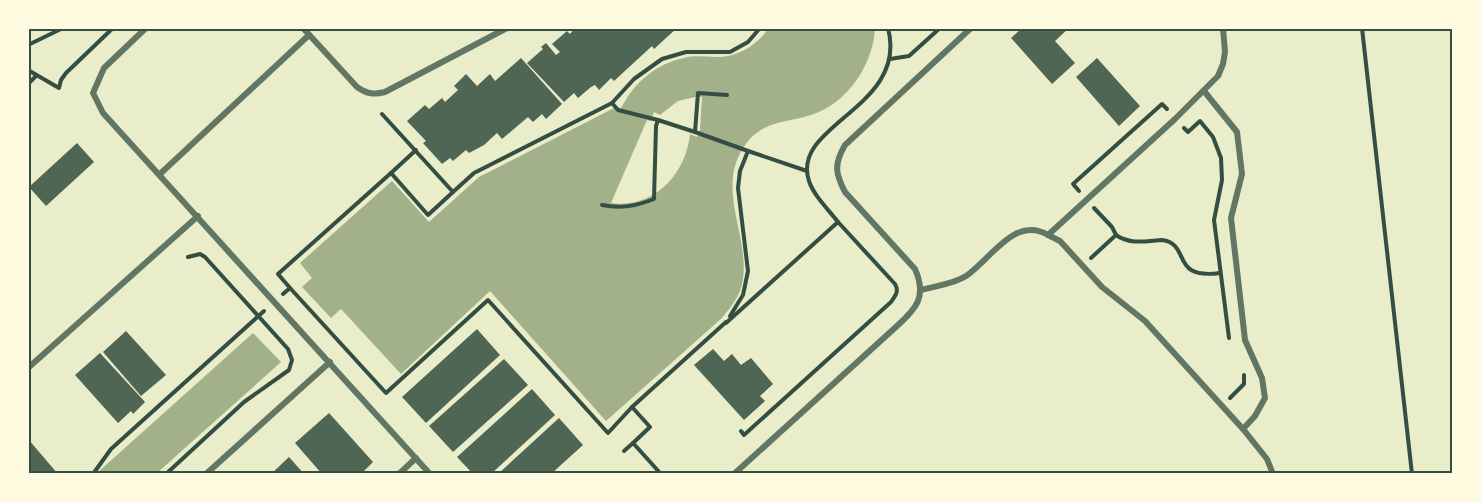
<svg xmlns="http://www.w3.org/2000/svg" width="1481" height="502" font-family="'Archivo Narrow',sans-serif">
<rect width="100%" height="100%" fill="#e9edc9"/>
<g fill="#a3b18a" fill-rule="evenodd">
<path d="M768 29H875C873 62 851 98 819 112 791 124 763 117 743 148 714 194 756 245 740 291 736 301 729 309 722 318L606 421 490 291 401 374 341 309 331 318 302 287 312 278 300 263 392 181 429 222 479 177 616 107 621 108C634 83 655 64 684 58 695 55 706 57 717 57 737 57 756 46 768 29ZM695 97H702L700 130 697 137 690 134C686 174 654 209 611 203L647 120 651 121 654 112 660 115 678 101Z"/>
<polygon points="253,333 281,362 157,473 97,473"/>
</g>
<g fill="#4f6655">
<polygon points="575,28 677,28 654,49 652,46 614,81 611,78 599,90 595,85 591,87 578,98 574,93 564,102 527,63 543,49 541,47 546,43 556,55 560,52 552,44 567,31 570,34"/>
<polygon points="1022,28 1069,28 1055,41 1075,63 1052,84 1011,38"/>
<polygon points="521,58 562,104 546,119 542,114 533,122 528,117 502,139 497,133 484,145 469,153 466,150 453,161 450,158 442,164 423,143 426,141 407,121 425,105 429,109 442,98 445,102 458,90 454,86 466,74 477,86 490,74 495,81"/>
<polygon points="1097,58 1140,106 1119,126 1076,77"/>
<polygon points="77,143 94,162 46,206 29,187"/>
<polygon points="477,329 500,355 426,423 402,397"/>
<polygon points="126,331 166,375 141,396 103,352"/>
<polygon points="713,349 724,361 732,354 741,365 751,358 773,384 760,396 765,401 744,420 694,365"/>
<polygon points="100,353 145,402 133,414 131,411 118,423 75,375"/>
<polygon points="504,359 528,385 453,452 429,426"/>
<polygon points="532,389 555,415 491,474 473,474 457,457"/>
<polygon points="329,413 373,462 361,474 322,474 295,443"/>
<polygon points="559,418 583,445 551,474 498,474"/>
<polygon points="28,439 58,474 28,474"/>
<polygon points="289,457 304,474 271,474"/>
</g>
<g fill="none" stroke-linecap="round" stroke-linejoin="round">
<g stroke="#344e41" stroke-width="4">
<polyline points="1362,28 1412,474"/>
<polyline points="28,45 63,28"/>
<polyline points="890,59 909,56 940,28"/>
<polyline points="28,70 59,88 61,80 66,73 113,28"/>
<polyline points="28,84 36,76"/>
<polyline points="612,103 618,110 658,120"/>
<polyline points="382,114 453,192 474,173 612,103 634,79 662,59 686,52 730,52 748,42 760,28"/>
<polyline points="1184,128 1188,132 1200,121 1213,137 1221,158 1222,180 1214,220 1229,338"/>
<polyline points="695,132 748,151"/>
<polyline points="391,173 416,150"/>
<polyline points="1079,191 1073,184 1162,104 1167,109"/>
<path d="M602 205C621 209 636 206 654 199L656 126 658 120 695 132 698 93 727 95"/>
<polyline points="1094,208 1112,227 1116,235"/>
<path d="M1091 258 1116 235C1130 245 1146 241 1162 240 1192 244 1169 280 1220 273"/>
<polyline points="290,288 386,393 488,300 608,433 632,407 650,427 633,443"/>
<polyline points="283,294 290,288 278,274 391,173 428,215 453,192"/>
<polyline points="730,316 743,295 748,271 738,188 740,171 748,151 807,171"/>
<path d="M726 323 838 222C828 209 814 196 809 181 790 124 909 108 888 28"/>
<polyline points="1230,398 1244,384 1244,375"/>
<polyline points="632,407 726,322"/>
<path d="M741 431 744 435 891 302C896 295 899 291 895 284L838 222"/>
<polyline points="624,451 633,443 661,474"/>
<polyline points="93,474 111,449 264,311"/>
<polyline points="166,474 244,402 289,370 292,360 288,349 205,257 200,254 188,257"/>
</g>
<g stroke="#617663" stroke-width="6">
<polyline points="146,28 104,68 93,93 103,113 430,474"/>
<path d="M303 28 357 87C367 94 374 95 385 92L507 28"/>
<polyline points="1204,91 1237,132 1242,174 1231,218 1245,340 1262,378 1265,398 1255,416 1243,429"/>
<polyline points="160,174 309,35"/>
<polyline points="1048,235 1060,241 1102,287 1145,321 1243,429 1267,459 1273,474"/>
<path d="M921 290C935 286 954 284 966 276 991 259 1015 215 1048 235L1175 119 1218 76 1223 64 1225 52 1223 28"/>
<polyline points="28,368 198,216"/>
<polyline points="206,474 330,362"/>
<polyline points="399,474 416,458"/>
<path d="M734 474 897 326C917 308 927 296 915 269L845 192C835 173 834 164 845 145L971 28"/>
</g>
</g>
<rect width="1481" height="502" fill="none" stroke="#fefae0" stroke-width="60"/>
<rect x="30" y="30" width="1421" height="442" fill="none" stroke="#344e41" stroke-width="2"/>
</svg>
